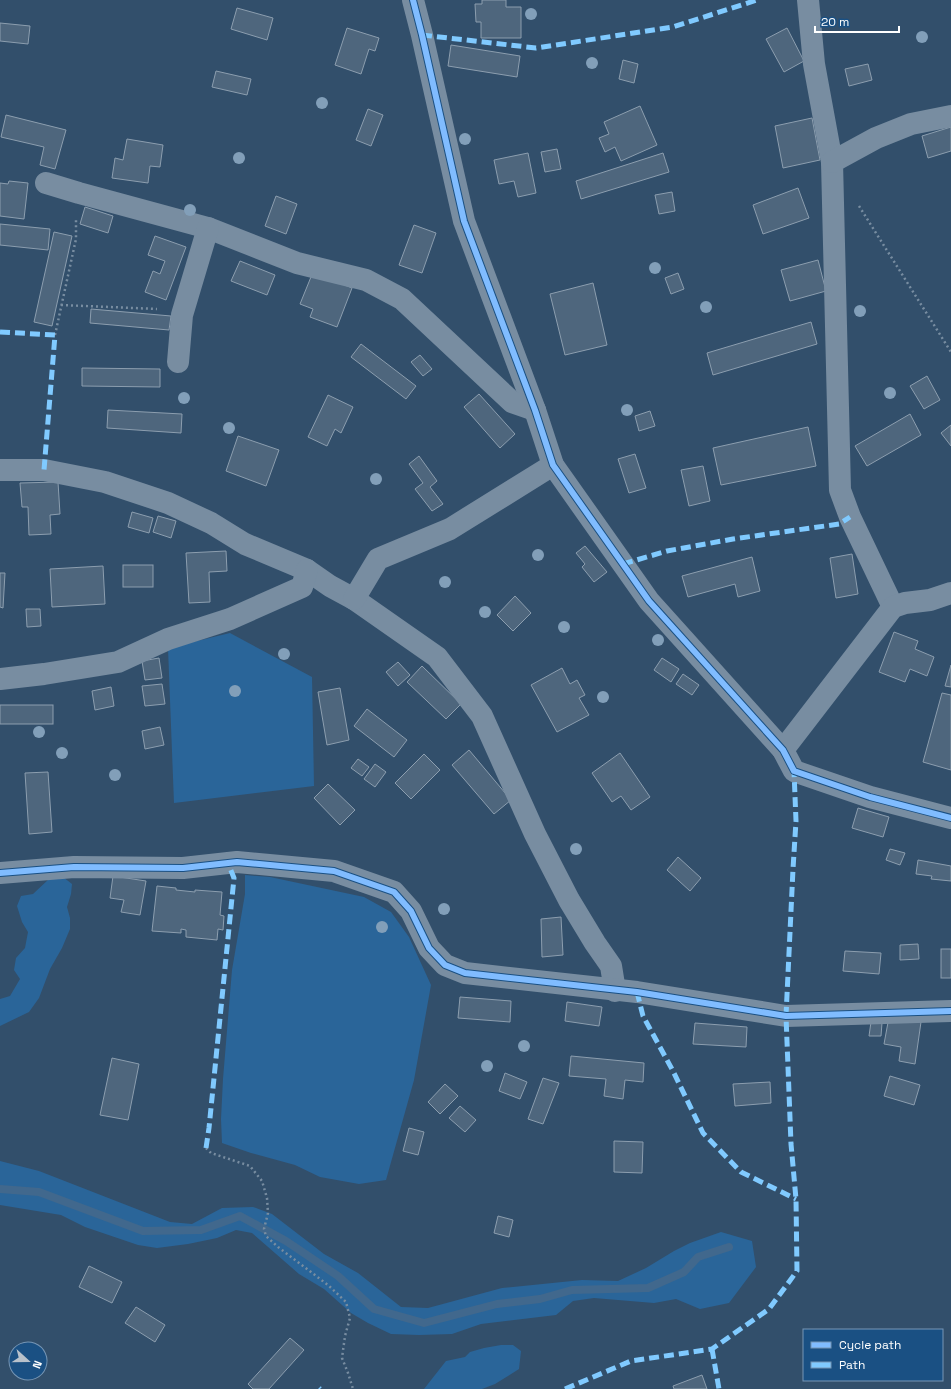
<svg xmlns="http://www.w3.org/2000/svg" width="951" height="1389" font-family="'Space Grotesk',sans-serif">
<rect width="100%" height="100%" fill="#324f6b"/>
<g fill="#2a6599">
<polygon points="230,633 312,677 314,786 174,803 168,648"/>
<polygon points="245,875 270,877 364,897 391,912 409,937 431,985 414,1080 386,1180 359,1184 320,1177 295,1165 251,1153 222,1143 221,1119 223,1079 232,970 245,894"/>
<polygon points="63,877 72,884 71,894 67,907 70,918 70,929 62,948 50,969 39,998 29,1012 0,1026 0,999 10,996 20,979 14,970 16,958 25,948 28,932 22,922 17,906 21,896 33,894 49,879"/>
<polygon points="0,1161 39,1171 170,1222 192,1224 222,1208 253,1207 272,1214 324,1254 358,1273 401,1307 428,1308 502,1288 582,1280 618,1281 646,1268 674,1251 690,1243 721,1232 752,1241 756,1267 729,1303 700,1309 676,1299 654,1303 594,1298 573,1301 556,1315 481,1324 452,1334 419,1335 391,1334 368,1323 351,1313 324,1289 299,1274 252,1233 236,1230 217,1238 188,1244 157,1248 138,1245 85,1227 61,1215 0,1205"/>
<polygon points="501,1345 513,1345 521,1351 519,1369 495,1384 482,1389 424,1389 446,1361 465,1357 470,1352 484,1348"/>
</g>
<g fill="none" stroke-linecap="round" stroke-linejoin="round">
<polyline stroke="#41688d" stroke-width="8" points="0,1189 39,1192 143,1231 201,1230 240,1216 286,1241 338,1276 374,1309 424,1323 497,1304 540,1299 572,1290 648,1288 684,1272 698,1257 729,1247"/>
</g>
<g fill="#4e667d" stroke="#8c9eaf">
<polygon points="482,0 506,0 506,7 521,7 521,38 481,38 481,22 476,22 475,4 482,4"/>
<polygon points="237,8 273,18 267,40 231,29"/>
<polygon points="0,23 30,26 28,44 0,41"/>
<polygon points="347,28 379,38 375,51 369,49 361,74 335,65"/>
<polygon points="787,28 804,61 784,72 766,39"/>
<polygon points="451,45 520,56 517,77 448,66"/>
<polygon points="623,60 638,64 634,83 619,79"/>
<polygon points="868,64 872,80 849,86 845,69"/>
<polygon points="216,71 251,79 247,95 212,87"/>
<polygon points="640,106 657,145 621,161 615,147 605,152 599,138 609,134 604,122"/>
<polygon points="368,109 383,115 371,146 356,140"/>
<polygon points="6,115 66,130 55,169 40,165 44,147 1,137"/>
<polygon points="812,118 820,160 783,168 775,126"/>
<polygon points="951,127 951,151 928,158 922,136"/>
<polygon points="127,139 163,145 160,167 150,166 148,183 112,178 115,158 123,160"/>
<polygon points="557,149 561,169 545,172 541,152"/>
<polygon points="528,153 536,193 518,197 514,181 499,184 494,160"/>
<polygon points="663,153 669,172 581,199 576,181"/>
<polygon points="9,181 28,183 24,219 0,216 0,183 8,184"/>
<polygon points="798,188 809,218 763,234 753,205"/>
<polygon points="672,192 675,211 659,214 655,195"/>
<polygon points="276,196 297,204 286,234 265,226"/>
<polygon points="85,207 113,216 108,233 80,224"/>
<polygon points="0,224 50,229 48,250 0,245"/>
<polygon points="414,225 436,233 422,273 399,265"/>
<polygon points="54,232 72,236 52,326 34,322"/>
<polygon points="155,236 186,247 166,300 145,292 153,271 160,274 165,261 148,255"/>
<polygon points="818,260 826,291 790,301 781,270"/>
<polygon points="240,261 275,275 267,295 231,281"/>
<polygon points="313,272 352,288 337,327 310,317 313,309 300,304"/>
<polygon points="678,273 684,289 671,294 665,278"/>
<polygon points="593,283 607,345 565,355 550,294"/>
<polygon points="91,309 171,316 169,330 90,323"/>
<polygon points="811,322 817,344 713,375 707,353"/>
<polygon points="361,344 416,386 406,399 351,357"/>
<polygon points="420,355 432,369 423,376 411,362"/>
<polygon points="82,368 160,369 160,387 82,386"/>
<polygon points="927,376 940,400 924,409 910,386"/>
<polygon points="479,394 515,434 500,448 464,407"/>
<polygon points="328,395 353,407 341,433 335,429 327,446 308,437"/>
<polygon points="108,410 182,414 181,433 107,428"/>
<polygon points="650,411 655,426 639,431 635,416"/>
<polygon points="910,414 921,435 867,466 855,446"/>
<polygon points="951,425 951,446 941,433"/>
<polygon points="808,427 816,466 721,485 713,448"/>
<polygon points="238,436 279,450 266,486 226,471"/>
<polygon points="635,454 646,488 629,493 618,459"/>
<polygon points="419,456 437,481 430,487 443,504 432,511 415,489 423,483 409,464"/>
<polygon points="703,466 710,501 689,506 681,470"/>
<polygon points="58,482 60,514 50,515 51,534 29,535 28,507 22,507 20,483"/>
<polygon points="132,512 153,518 149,533 128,527"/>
<polygon points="158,516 176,521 171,538 153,532"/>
<polygon points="585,546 607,572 594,582 582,567 585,564 576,553"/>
<polygon points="226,551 227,571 209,572 210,602 189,603 186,553"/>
<polygon points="852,554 858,594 836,598 830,558"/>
<polygon points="752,557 760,591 738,597 735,584 688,597 682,576"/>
<rect x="123" y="565" width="30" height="22"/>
<polygon points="103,566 105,604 52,607 50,569"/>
<polygon points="0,573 5,573 3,608 0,607"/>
<polygon points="515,596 531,613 513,631 497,615"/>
<polygon points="26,609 40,609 41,626 27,627"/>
<polygon points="894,632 918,641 915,649 934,657 927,676 910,669 905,682 879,672"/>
<polygon points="159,658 162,678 145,680 142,661"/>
<polygon points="662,658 679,669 671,682 654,670"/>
<polygon points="398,662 410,675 398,686 386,672"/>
<polygon points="951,665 951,687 945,686"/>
<polygon points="422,666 461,704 446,719 407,682"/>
<polygon points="562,668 570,684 577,680 585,695 579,698 589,715 557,732 531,685"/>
<polygon points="683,674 699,685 692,695 676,684"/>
<polygon points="162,684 165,704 145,706 142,686"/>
<polygon points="111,687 114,706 95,710 92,691"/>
<polygon points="340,688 349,740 327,745 318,692"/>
<polygon points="942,693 951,695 951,770 923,762"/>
<rect x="0" y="705" width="53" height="19"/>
<polygon points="367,709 407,740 394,757 354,726"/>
<polygon points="160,727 164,745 145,749 142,731"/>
<polygon points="469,750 511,800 494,814 452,765"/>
<polygon points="620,753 650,797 631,810 621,796 612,802 592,773"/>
<polygon points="424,754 440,770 411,799 395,783"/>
<polygon points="358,759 369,767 362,776 351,768"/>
<polygon points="375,764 386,772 375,787 364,779"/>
<polygon points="48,772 52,832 29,834 25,773"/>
<polygon points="328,784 355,810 340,825 314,798"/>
<polygon points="858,808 889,817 883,837 852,828"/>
<polygon points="890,849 905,853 900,865 886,860"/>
<polygon points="678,857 701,878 690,891 667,870"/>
<polygon points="918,860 951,866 951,881 931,879 932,876 916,874"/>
<polygon points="113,876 146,881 140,915 121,912 124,900 110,898"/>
<polygon points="157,886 176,888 176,890 195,892 195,890 222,892 220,915 224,916 223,930 218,929 217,940 186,937 186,930 181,929 181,933 152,931"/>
<polygon points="561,917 563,955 542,957 541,919"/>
<polygon points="918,944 919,959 900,960 900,945"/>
<rect x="941" y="949" width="10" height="29"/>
<polygon points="845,951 881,953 879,974 843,971"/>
<polygon points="460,997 511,1001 510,1022 458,1018"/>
<polygon points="567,1002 602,1007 599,1026 565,1021"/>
<polygon points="889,1017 921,1022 915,1064 899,1061 901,1047 884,1044"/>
<polygon points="871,1022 882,1023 881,1036 869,1036"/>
<polygon points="695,1023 747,1027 746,1047 693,1044"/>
<polygon points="571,1056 644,1063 643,1082 625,1080 623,1099 604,1096 606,1079 569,1076"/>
<polygon points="112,1058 139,1064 128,1120 100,1115"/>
<polygon points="505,1073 527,1082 520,1099 499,1091"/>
<polygon points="890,1076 920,1085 914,1105 884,1096"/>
<polygon points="543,1078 559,1083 543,1124 528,1119"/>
<polygon points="770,1082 771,1103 735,1106 733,1084"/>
<polygon points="445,1084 458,1096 440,1114 428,1102"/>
<polygon points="460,1106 476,1120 465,1132 449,1118"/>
<polygon points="409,1128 424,1132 418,1155 403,1151"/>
<polygon points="614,1141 643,1142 642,1173 614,1172"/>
<polygon points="498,1216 513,1220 509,1237 494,1233"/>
<polygon points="89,1266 122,1282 112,1303 79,1287"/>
<polygon points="136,1307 165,1325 155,1342 125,1323"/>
<polygon points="290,1338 304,1350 269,1389 253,1389 248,1384"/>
<polygon points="702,1375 707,1389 674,1389 673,1386"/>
</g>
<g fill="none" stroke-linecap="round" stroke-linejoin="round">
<g stroke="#788da1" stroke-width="2.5" stroke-dasharray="2 3" stroke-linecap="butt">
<polyline points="859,206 951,352"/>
<polyline points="61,305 157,309"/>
<polyline points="55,335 76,239 76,218"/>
<polyline points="206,1148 211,1153 250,1166 262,1181 267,1198 268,1213 264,1229 266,1236 278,1247 328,1285 346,1302 350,1318 345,1336 342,1358 348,1373 353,1389"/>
</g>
<g stroke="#788da1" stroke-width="22">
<polyline points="413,0 422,35 464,221 535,410 553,465 649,601 783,750 794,771 870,797 951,818"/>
<polyline points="808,0 814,64 832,162 840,490 850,517 893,607"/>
<polyline points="832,162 876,138 911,124 951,116"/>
<polyline points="46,183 79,193 208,228 297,263 366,280 402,299 512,402 535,410"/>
<polyline points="178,362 182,315 208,228"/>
<polyline points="0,470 44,470 105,482 168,503 211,523 245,544 307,570 330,586 354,599 437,657 482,716 535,834 569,900 595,943 611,966 615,991"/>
<polyline points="354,599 378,559 450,529 553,465"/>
<polyline points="0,679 44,674 118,662 168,639 230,619 302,587 307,570"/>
<polyline points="783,750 893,607 905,603 930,600 951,593"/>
<polyline points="0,873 74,867 183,868 237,862 334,871 394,892 411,911 429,948 445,965 465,973 637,992 786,1016 951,1011"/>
</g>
<g stroke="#80caff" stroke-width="5" stroke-dasharray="10 5" stroke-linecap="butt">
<polyline points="422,35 536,48 673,27 757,0"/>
<polyline points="0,332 55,335 44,470"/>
<polyline points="623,564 667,551 733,539 839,524 850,517"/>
<polyline points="637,992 643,1016 673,1071 703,1133 741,1172 796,1199"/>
<polyline points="206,1148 209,1128 234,878 228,863"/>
<polyline points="712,1349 719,1389"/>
<polyline points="319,1388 320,1389"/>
<polyline points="565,1389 631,1361 712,1349 769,1309 797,1271 796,1199 791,1144 786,1016 793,869 796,821 794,771"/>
</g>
<defs>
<g id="cycleway">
<polyline points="413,0 422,35 464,221 535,410 553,465 649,601 783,750 794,771 870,797 951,818"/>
<polyline points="0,873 74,867 183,868 237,862 334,871 394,892 411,911 429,948 445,965 465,973 637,992 786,1016 951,1011"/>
</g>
</defs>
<use href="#cycleway" stroke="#1a5083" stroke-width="8"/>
<use href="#cycleway" stroke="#80bcff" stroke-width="6"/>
</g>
<g fill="#829fb9">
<circle cx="531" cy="14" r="6"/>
<circle cx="922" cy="37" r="6"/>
<circle cx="592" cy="63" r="6"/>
<circle cx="322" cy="103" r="6"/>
<circle cx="465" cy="139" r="6"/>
<circle cx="239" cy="158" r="6"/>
<circle cx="190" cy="210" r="6"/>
<circle cx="655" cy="268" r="6"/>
<circle cx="706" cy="307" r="6"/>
<circle cx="860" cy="311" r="6"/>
<circle cx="890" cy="393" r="6"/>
<circle cx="184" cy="398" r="6"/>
<circle cx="627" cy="410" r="6"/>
<circle cx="229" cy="428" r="6"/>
<circle cx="376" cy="479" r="6"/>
<circle cx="538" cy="555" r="6"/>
<circle cx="445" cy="582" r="6"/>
<circle cx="485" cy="612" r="6"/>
<circle cx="564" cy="627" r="6"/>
<circle cx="658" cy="640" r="6"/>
<circle cx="284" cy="654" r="6"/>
<circle cx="235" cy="691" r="6"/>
<circle cx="603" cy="697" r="6"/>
<circle cx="39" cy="732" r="6"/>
<circle cx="62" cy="753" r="6"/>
<circle cx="115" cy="775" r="6"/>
<circle cx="576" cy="849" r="6"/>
<circle cx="444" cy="909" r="6"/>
<circle cx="382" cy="927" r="6"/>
<circle cx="524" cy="1046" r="6"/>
<circle cx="487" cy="1066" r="6"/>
</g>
<rect x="803" y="1329" width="140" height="52" fill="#1a5083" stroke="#7696b5"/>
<rect x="811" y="1342" width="20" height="6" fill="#80bcff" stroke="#7696b5"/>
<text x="839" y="1349" font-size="12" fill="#ffffff">Cycle path</text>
<rect x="811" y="1362" width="20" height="6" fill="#80caff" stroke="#7696b5"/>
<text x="839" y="1369" font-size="12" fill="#ffffff">Path</text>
<g transform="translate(28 1361) rotate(111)"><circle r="19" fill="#1a5083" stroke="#7696b5"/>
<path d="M0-3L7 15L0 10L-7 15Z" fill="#b7c1cb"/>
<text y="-6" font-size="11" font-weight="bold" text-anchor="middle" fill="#ffffff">N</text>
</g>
<path d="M815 26v6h84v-6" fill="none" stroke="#ffffff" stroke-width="2"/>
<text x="821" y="26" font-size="12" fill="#ffffff" stroke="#1a5083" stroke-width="3" paint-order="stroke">20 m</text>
</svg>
